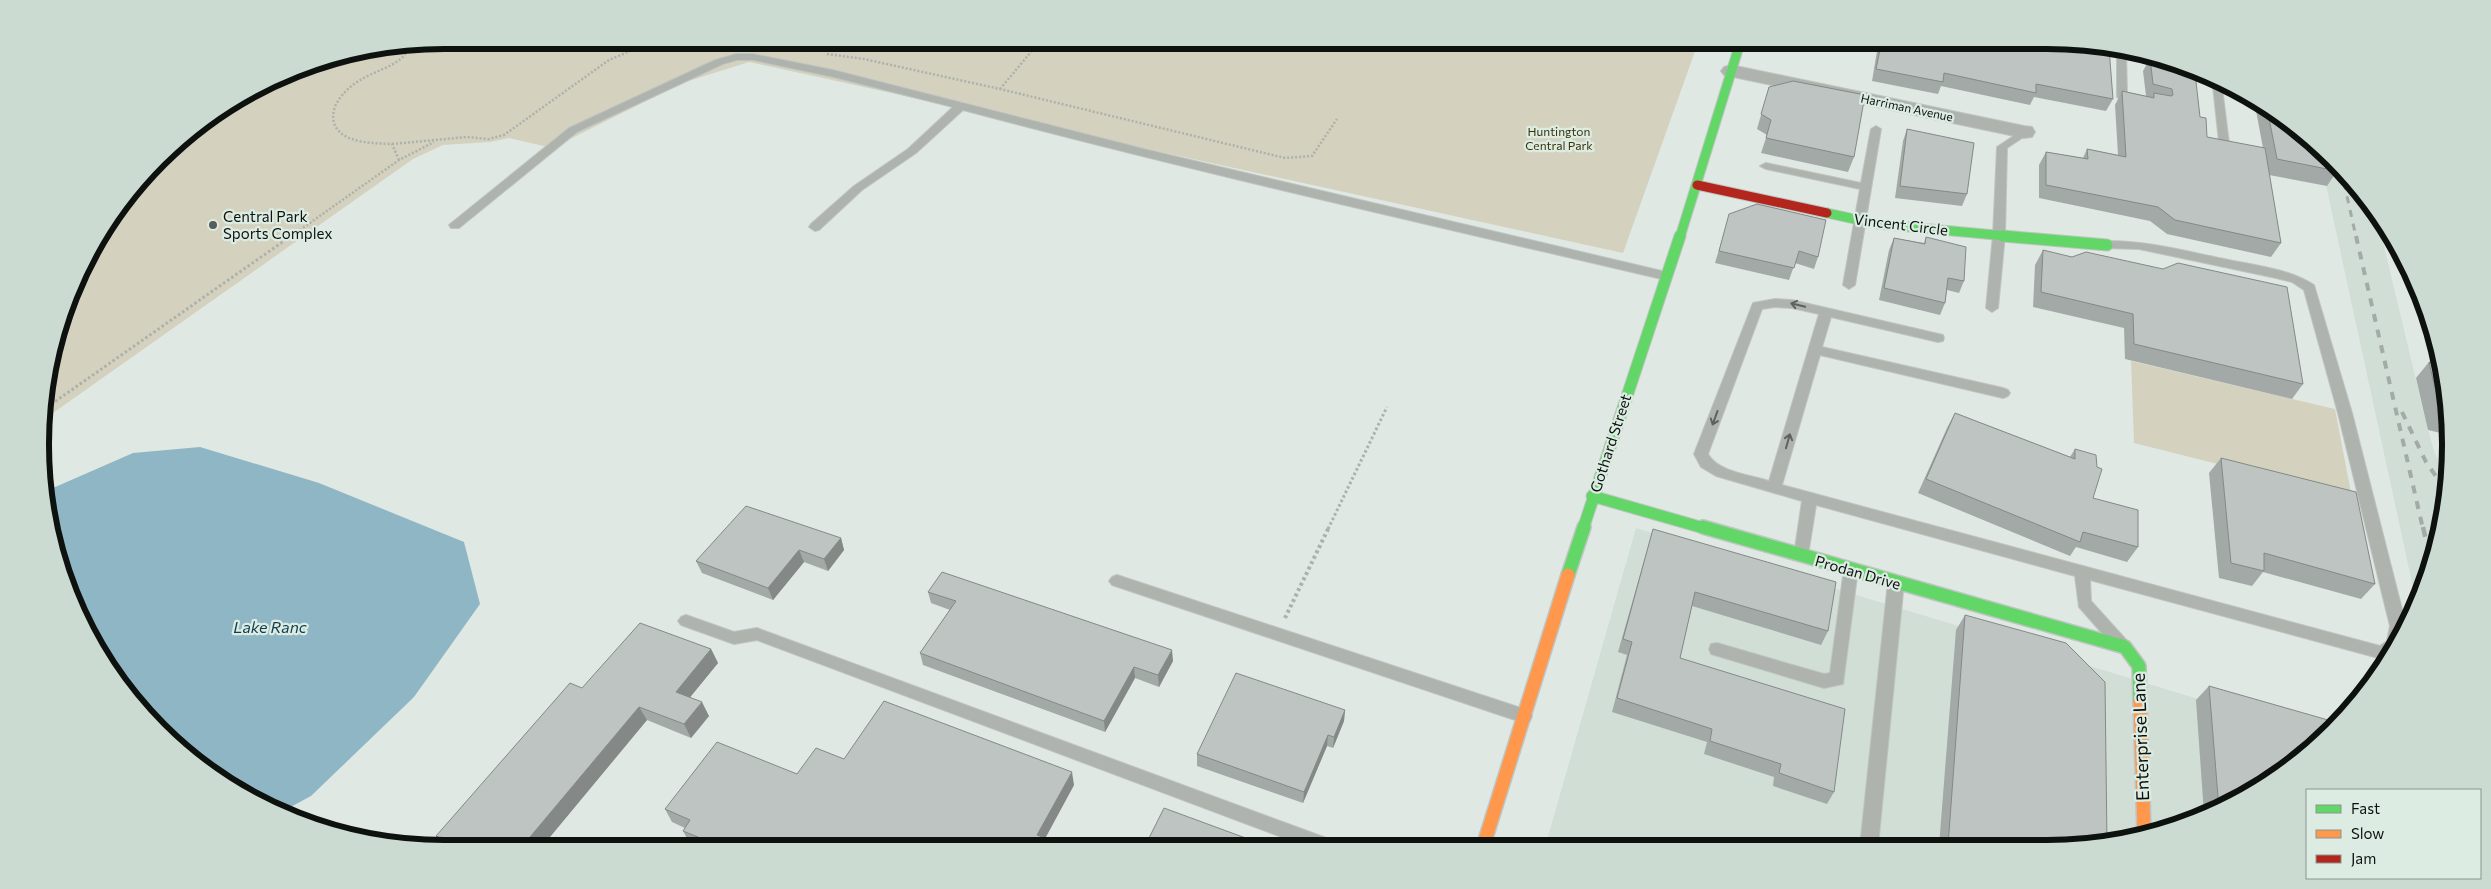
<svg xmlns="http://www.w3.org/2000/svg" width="2491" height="889" font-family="Commissioner,sans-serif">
<rect width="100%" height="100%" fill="#e0e8e4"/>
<g fill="#d0ded6">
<polygon points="2318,148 2350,178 2376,213 2428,430 2435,454 2449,476 2437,549 2416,601"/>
<polygon points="1636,528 2323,737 2313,748 2225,807 2100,845 1545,847"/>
</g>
<g fill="#d4d2be">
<polygon points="445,40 1699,40 1623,253 749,62 682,83 552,148 509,138 490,142 443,145 413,159 43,420 43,392 82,265 124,198 178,141 290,71 366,48"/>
<polygon points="2131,361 2335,409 2352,498 2134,443"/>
</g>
<polygon fill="#8fb6c4" points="200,447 319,483 464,542 480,604 414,697 311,796 285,810 220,781 159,731 108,669 54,549 45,494 53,488 133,453"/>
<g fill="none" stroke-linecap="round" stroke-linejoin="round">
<defs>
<g id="lane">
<polygon points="2117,49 2126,50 2127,95 2139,99 2139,103 2131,103 2117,97"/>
<path d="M736 54H753L833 70 1144 149 1666 272 1672 276 1666 280C1431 225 1196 172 963 110L916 153 862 190 819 230 815 231 809 227 811 224 854 186 908 149 953 107 833 77 753 60H737L723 64 577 132 459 228H451L449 225 569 128 715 60Z"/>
<polygon points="2212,77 2221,80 2230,151 2225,154 2220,151"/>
<polygon points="1876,126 1881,129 1855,285 1849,289 1843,285 1860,189 1766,169 1760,166 1766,163 1861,183 1871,129"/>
<polygon points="2024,129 2029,132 2028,134 2007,148 2005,235 1998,308 1992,312 1986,308 1993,235 1997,147"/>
<path d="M2107 241C2150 241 2188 252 2229 260 2258 266 2289 269 2314 285L2352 413 2406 625C2400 638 2396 655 2382 659L2090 580 2091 601 2129 643 2127 648 2121 649 2115 648 2079 607 2075 576 1816 505 1808 555 1806 559H1796L1794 555 1802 501 1716 476 1701 467 1694 454 1753 303 1775 299 1792 300 1943 335 1944 338 1943 341 1938 342 1831 317 1822 347 2003 388 2008 390 2010 393 2008 396 2003 398 1820 355 1782 485 2380 646 2387 641 2390 626 2338 413 2304 290 2292 282 2276 278 2139 249 2103 248 2101 245 2103 242ZM1775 307 1792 308 1819 314 1769 481C1750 475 1718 472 1708 454L1762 309Z"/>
<polygon points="1851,563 1856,565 1858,569 1843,684 1824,688 1711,654 1709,649 1711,644 1717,643 1824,674 1830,673 1844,569 1846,565"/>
<polygon points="1117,575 1524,709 1530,711 1532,716 1530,721 1524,723 1112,585 1109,581 1112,577"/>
<polygon points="1896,576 1901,578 1904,582 1878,846 1860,846 1888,582 1891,578"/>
<polygon points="686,615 734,632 757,628 762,630 1329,839 1335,841 1338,847 1308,847 757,640 734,644 681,625 678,621 681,617"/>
</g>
<polygon id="street" points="1731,65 2024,126 2032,127 2035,132 2032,137 2024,138 1724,75 1721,71 1724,67"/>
<g id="fast-far2">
<polyline points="1827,213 1877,224 2017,237"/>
<polyline points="1680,237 1741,40"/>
</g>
<g id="fast-far1">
<polyline points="2003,236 2107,245"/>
<polyline points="1592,496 1707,529"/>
<polyline points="1583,529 1680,236"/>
</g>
<g id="fast">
<polyline points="1703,527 2125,647 2139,666 2140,701"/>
<polyline points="1568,575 1584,527"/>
</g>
<g id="slow">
<polyline points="2140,701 2144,832"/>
<polyline points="1483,847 1568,575"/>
</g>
<polyline id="jam" points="1697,185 1827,213"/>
</defs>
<use href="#lane" stroke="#bfc5c2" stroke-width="2"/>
<use href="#street" stroke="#bfc5c2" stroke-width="2"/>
<use href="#fast-far2" stroke="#bfc5c2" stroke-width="11"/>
<use href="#fast-far1" stroke="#bfc5c2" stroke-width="13"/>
<use href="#fast" stroke="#bfc5c2" stroke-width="16"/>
<use href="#slow" stroke="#bfc5c2" stroke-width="16"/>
<use href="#jam" stroke="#bfc5c2" stroke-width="11"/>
<g stroke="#adb1ad" stroke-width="2.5" stroke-dasharray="2 2" stroke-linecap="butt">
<polyline points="685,40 724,43"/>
<polyline points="827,54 864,59 1000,89 1285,158 1312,156 1337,119"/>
<polyline points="283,75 406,44"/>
<polyline points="1000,89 1041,40"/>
<polyline points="392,144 467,137 489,139 504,135 609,60 656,40"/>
<path d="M399 160 392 144C374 143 341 144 334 123 332 115 334 107 338 101 357 71 393 72 406 53L400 44"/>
<polyline points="290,237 399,160 434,142"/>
</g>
<g stroke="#adb1ad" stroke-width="3" stroke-dasharray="2.5 2.5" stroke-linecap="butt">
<polyline points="43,410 291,236"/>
<polyline points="1328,529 1387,407"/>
</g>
<polyline stroke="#adb1ad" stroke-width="4" stroke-dasharray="3 3" stroke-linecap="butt" points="1285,618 1329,527"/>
<use href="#lane" fill="#afb3ad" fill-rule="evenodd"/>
<use href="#street" fill="#afb3ad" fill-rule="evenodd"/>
<use href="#fast-far2" stroke="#63d668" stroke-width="9"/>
<use href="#fast-far1" stroke="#63d668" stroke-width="11"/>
<use href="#fast" stroke="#63d668" stroke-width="13"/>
<use href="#slow" stroke="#ff974d" stroke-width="13"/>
<use href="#jam" stroke="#b3261e" stroke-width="9"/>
<polyline stroke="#a4aaa6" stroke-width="3" stroke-dasharray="7 7" stroke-linecap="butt" points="2341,169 2356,237"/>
<g stroke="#a4aaa6" stroke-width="4" stroke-dasharray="8 8" stroke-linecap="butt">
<polyline points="2356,236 2423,529"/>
<polyline points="2402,412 2426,462 2447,492"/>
</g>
<polyline stroke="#a4aaa6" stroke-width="4.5" stroke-dasharray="10 10" stroke-linecap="butt" points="2423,527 2431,563"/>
</g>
<g fill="#a3a9a7">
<polygon points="1821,40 1941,40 1965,45 1965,40 2046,40 2113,99 2106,111 2034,97 2030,105 1941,86 1938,94 1872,81 1877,51"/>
<polygon points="2150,58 2171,69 2200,117 2207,137 2263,148 2254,100 2293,123 2337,171 2327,186 2269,175 2281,243 2271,257 2167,234 2150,221 2039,198 2039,165 2046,152 2083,158 2087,149 2118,155 2115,105 2122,91 2146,96 2143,71"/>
<polygon points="1769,87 1854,157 1848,172 1761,153 1767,135 1757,129"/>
<polygon points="1907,129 1967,194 1962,206 1895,198 1903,141"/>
<polygon points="2376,213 2385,226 2379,225"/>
<polygon points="1726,226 1818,257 1814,269 1795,263 1789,280 1715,263"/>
<polygon points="1926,237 1964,281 1959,293 1947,290 1945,303 1940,315 1879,300 1889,250 1894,238 1924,243"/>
<polygon points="2043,250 2303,384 2292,399 2125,359 2124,328 2033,307 2035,265"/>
<polygon points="2429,362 2448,391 2449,435 2428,430 2416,378"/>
<polygon points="1955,413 2070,457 2075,449 2093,498 2138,547 2127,562 2076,547 2070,556 1918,493 1947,428"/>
<polygon points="2221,458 2375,584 2361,599 2263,572 2252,586 2219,578 2209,473"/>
<polygon points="1653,529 1828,631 1821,645 1692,606 1680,658 1834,792 1827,804 1773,786 1774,777 1704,754 1707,742 1612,712 1627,655 1618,652"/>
<polygon points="841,538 844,550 828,571 804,562 773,600 702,573 696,561"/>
<polygon points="928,592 1173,661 1159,687 1135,678 1105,732 923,665 920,653 950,610 931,603"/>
<polygon points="1965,615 2100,846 1939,846 1956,630"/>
<polygon points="711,649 718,663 690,697 709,716 691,738 647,720 540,849 448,849 436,836"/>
<polygon points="2209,686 2225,807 2204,814 2196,700"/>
<polygon points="1345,710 1344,721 1333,748 1327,746 1303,803 1197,766 1197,754"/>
<polygon points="844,759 1074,785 1045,838 1066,848 702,848 690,844 683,831 685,828 672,822 665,809 797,774"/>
</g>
<g fill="#848988">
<polygon points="841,538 844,550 828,571 824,559"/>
<polygon points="799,550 804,562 773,600 768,588"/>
<polygon points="711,649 718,663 683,706 676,692"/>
<polygon points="1172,650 1173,661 1159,687 1158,675"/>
<polygon points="1134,667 1135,678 1105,732 1104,721"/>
<polygon points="702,702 709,716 691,738 684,724"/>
<polygon points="639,707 647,720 540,849 520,849"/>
<polygon points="1345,710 1344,721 1333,748 1334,737"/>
<polygon points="1328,735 1327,746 1303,803 1304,792"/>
<polygon points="1072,772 1074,785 1040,848 1037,835"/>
</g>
<g fill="#bdc4c2" stroke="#848988">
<polygon points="1882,40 1941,40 1969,45 1969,40 2046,40 2109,48 2113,99 2036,84 2036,93 1944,73 1943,82 1876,69"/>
<polygon points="2150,58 2170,61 2171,69 2195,73 2200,117 2206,118 2207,137 2265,148 2281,243 2175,220 2158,207 2046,185 2046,152 2088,159 2087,149 2126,157 2122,91 2154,98 2154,93 2171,96 2173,95 2172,89 2153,84"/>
<polygon points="1793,81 1865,95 1854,157 1766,138 1771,120 1761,114 1769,87"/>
<polygon points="2267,108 2293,123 2335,164 2337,171 2277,159"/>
<polygon points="1907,129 1974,143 1967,194 1900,186"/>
<polygon points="1757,204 1826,220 1818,257 1799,251 1794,268 1719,251 1729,214"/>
<polygon points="1926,237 1966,247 1964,281 1948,278 1945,303 1884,288 1894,238 1925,244"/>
<polygon points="2043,250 2072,257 2086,252 2163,269 2178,263 2287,287 2303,384 2134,344 2133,314 2041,292"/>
<polygon points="2429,362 2441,365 2448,391 2448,416 2441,414"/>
<polygon points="1955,413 2075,459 2075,449 2096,455 2097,467 2102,469 2093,498 2138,510 2138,547 2083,532 2080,542 1926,479"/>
<polygon points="2221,458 2356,492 2375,584 2264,553 2264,571 2231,563"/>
<polygon points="746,506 841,538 824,559 799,550 768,588 696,561"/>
<polygon points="1653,529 1836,582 1828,631 1695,592 1680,658 1845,709 1834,792 1779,773 1781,764 1710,741 1712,729 1617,698 1632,642 1623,639"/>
<polygon points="942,572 1172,650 1158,675 1134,667 1104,721 920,653 956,601 928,592"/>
<polygon points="1965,615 2066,643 2105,682 2107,843 2100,846 1948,846"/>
<polygon points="640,623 711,649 676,692 702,702 684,724 639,707 520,849 466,849 436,836 570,683 582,688"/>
<polygon points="1236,673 1345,710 1334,737 1328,735 1304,792 1197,754"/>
<polygon points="2209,686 2335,722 2313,748 2225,807 2219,809"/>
<polygon points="884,701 1072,772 1037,835 1066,846 1065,848 725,848 683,831 690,820 665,809 717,742 797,774 816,748 844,759"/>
<polygon points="1164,808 1270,847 1144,848"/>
</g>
<defs><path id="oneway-shaft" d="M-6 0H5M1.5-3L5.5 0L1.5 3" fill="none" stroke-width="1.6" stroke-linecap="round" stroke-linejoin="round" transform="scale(1.25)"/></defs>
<g stroke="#5e625e">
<use href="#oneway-shaft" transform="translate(1798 305) rotate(-166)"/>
<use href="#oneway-shaft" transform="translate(1715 418) rotate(110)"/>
<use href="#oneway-shaft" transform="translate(1788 441) rotate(-74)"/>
</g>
<circle fill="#575d5a" stroke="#ddece3" stroke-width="2" cx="213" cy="225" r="5"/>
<g text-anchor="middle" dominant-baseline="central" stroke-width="4.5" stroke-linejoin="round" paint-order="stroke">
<g font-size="12" fill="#0d120f" stroke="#ddece3">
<text transform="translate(1907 107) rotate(12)">Harriman Avenue</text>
</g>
<g font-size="12" fill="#3a3008" stroke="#ddece3">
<text x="1559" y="131">Huntington<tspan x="1559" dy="14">Central Park</tspan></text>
</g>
<g font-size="15" fill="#0d120f" stroke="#ddece3" text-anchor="start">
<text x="223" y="216">Central Park<tspan x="223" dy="17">Sports Complex</tspan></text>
</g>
<g font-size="15" fill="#0d120f" stroke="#ddece3">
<text transform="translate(1901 224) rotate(7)">Vincent Circle</text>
<text transform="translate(1610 443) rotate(-72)">Gothard Street</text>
<text transform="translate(1858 572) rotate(16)">Prodan Drive</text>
</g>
<g font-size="16" font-style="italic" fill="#0f3e4f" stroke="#ddece3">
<text x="270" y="626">Lake Ranc</text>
</g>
<g font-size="18" fill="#0d120f" stroke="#ddece3">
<text transform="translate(2140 737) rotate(-92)">Enterprise Lane</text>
</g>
</g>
<path d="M0 0H2491V889H0ZM444 49H2047A395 395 0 0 1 2442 444V445A395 395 0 0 1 2047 840H444A395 395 0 0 1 49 445V444A395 395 0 0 1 444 49Z" fill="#ccdbd2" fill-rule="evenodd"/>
<path fill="none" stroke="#0d120f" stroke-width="6" d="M444 49H2047A395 395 0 0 1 2442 444V445A395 395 0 0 1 2047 840H444A395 395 0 0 1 49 445V444A395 395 0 0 1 444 49Z"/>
<rect x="2306" y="789" width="175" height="90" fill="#ddece3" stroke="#8a958e"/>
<rect x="2316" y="805" width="25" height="8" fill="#63d668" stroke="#8a958e"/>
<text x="2351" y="814" font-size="15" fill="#0d120f">Fast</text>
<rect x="2316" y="830" width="25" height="8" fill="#ff974d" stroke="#8a958e"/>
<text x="2351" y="839" font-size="15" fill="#0d120f">Slow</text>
<rect x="2316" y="855" width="25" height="8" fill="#b3261e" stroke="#8a958e"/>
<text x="2351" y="864" font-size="15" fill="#0d120f">Jam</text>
</svg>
